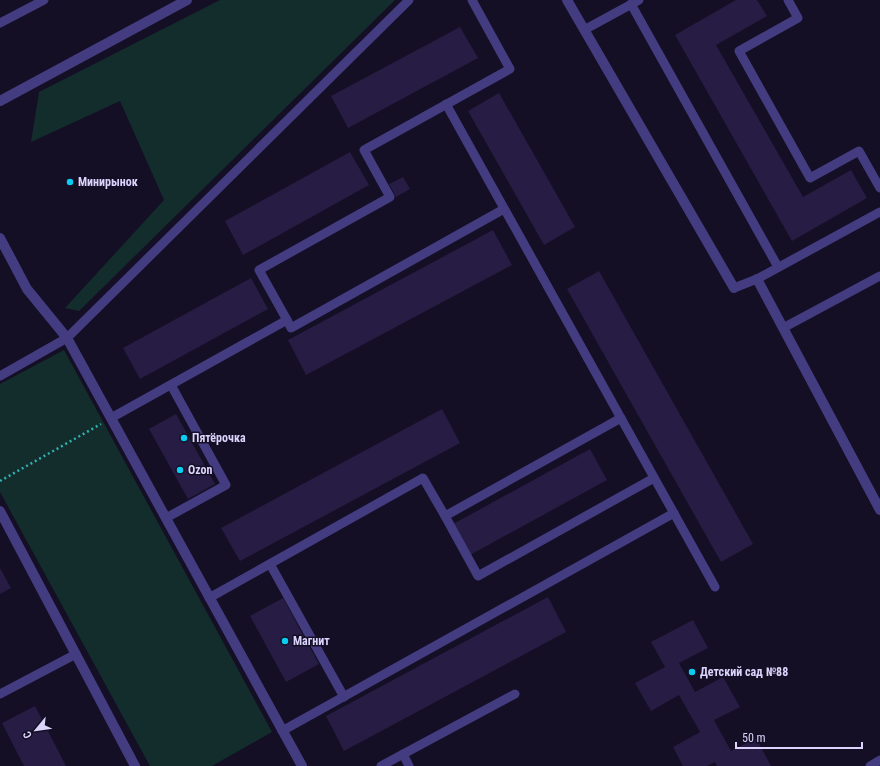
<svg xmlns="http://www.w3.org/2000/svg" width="880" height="766" font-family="'Roboto Condensed',sans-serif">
<rect width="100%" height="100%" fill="#140f24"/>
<g fill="#132d2d">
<polygon points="220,0 395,0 79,311 65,308 164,200 120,101 31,142 39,92"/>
<polygon points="64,350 272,732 212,766 150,766 0,492 0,384"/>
</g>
<g fill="#271c44">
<polygon points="736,0 757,0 767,16 716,45 803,197 851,170 867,198 792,241 675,35"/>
<polygon points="460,27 478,58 348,128 331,96"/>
<polygon points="499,93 575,227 544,245 468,111"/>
<polygon points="350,152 369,185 243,255 225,221"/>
<polygon points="403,177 410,189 396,197 389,184"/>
<polygon points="493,230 512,265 306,375 288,340"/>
<polygon points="599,271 753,544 721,562 567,289"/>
<polygon points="251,278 268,309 140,379 123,348"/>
<polygon points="442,409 460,443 240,561 221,528"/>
<polygon points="176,414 215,484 188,499 149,429"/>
<polygon points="590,449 607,480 470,555 453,524"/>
<polygon points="0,568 11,588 0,594"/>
<polygon points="548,597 566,632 344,751 326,716"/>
<polygon points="283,598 319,664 286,682 250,616"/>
<polygon points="693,620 708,648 679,663 695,692 723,677 740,707 714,720 731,751 756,738 771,766 717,766 715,762 707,766 683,766 673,747 700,732 679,695 651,711 635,683 665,667 651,642"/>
<polygon points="35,706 66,766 24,766 2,723"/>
</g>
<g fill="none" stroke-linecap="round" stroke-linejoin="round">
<polyline stroke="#34b0b1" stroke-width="2.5" stroke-dasharray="2 3" stroke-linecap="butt" points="0,481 101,424"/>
<g stroke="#433c81" stroke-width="9">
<polyline points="788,0 798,18 739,51 810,178 859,151 880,188"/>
<polyline points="631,4 778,267"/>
<polyline points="0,23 44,0"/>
<polyline points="584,30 639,0"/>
<polyline points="446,104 715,587"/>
<polyline points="734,288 757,279 880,212"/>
<polyline points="287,320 291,328 504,209"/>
<polyline points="783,328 880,276"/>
<polyline points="0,376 67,338 409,0"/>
<polyline points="111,418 287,320 259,270 390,197 364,150 510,69 472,0"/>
<polyline points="445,516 478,576 654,478"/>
<polyline points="166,518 226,485 171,385"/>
<polyline points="270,564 344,697"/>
<polyline points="209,598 423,478 445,516 621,418"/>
<polyline points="0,694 76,654"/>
<polyline points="282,731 674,513"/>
<polyline points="403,754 409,766"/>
<polyline points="381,766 515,694"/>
<polyline points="870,766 880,760"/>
</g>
<g stroke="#433c81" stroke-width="10">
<polyline points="567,0 734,288"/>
<polyline points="0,101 187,0"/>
<polyline points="0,238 27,289 67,338 302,766"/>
<polyline points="757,279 880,510"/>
<polyline points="0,511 135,766"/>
</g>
</g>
<g fill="#0acdf3" stroke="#140f24" stroke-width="1.5">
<circle cx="70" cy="182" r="4"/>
<circle cx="184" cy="438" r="4"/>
<circle cx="180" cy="470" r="4"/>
<circle cx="285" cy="641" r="4"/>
<circle cx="692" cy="672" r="4"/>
</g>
<g text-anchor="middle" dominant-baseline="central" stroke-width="3" stroke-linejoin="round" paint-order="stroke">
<g font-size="12" font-weight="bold" fill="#dbd4fd" stroke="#140f24" text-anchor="start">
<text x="78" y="182">Минирынок</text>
<text x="192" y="438">Пятёрочка</text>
<text x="188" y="470">Ozon</text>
<text x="293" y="641">Магнит</text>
<text x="700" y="672">Детский сад №88</text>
</g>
</g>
<g transform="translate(36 730) rotate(241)" stroke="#140f24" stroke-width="3" paint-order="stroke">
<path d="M0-3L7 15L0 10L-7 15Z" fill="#dbd4fd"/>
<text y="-6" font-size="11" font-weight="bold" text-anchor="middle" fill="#dbd4fd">С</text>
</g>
<path d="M736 742v6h126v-6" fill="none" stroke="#dbd4fd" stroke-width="2"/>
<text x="742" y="742" font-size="12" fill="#dbd4fd" stroke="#140f24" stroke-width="3" paint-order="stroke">50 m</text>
</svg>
